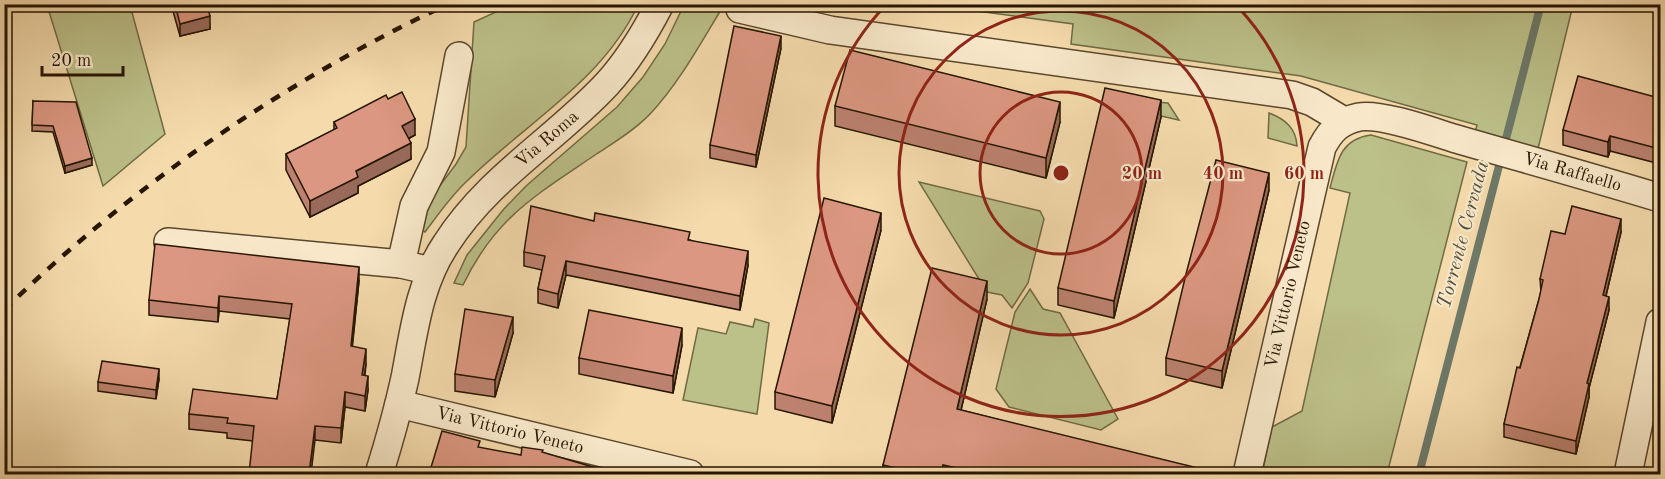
<svg xmlns="http://www.w3.org/2000/svg" width="1665" height="479" font-family="'Old Standard TT',serif">
<rect width="100%" height="100%" fill="#f5dbac"/>
<filter id="stains"><feTurbulence type="fractalNoise" baseFrequency=".00333" numOctaves="4"/><feColorMatrix values="0 0 0 0 .2 0 0 0 0 .09 0 0 0 0 .02 0 0 0 .5 -.17"/></filter>
<radialGradient id="worn" r=".72"><stop offset=".6" stop-color="#630" stop-opacity="0"/><stop offset="1" stop-color="#630" stop-opacity=".3"/></radialGradient>
<g fill="#bcc089" stroke="#716a45" stroke-width="1.5">
<polygon points="47,5 130,5 165,134 103,186"/>
<path d="M511 5H638C602 82 524 124 466 182 450 197 438 215 425 232L423 230 430 199 456 164 466 147 474 22Z"/>
<path d="M684 5H724C701 42 680 82 650 114 636 129 615 142 598 153 538 194 496 216 463 285L454 283 467 255 503 210 526 186 617 107 643 77 665 44Z"/>
<polygon points="932,5 1573,5 1535,161 1472,143 1477,125 1301,76 1071,44 1073,24"/>
<polygon points="1142,101 1168,103 1179,120 1143,112"/>
<path d="M1269 113C1285 119 1296 128 1297 146L1268 138Z"/>
<path d="M1371 135 1467 162 1387 474H1262L1272 427 1302 411 1350 193 1330 188C1337 162 1340 139 1371 135Z"/>
<polygon points="919,182 1040,211 1044,219 1028,283 1012,308 1002,295 987,292"/>
<polygon points="1030,289 1043,309 1060,313 1118,419 1101,430 1009,407 996,389 1015,312"/>
<polygon points="755,319 769,323 757,414 683,400 698,328 726,334 730,322 753,327"/>
</g>
<g fill="none" stroke-linecap="round" stroke-linejoin="round">
<polyline stroke="#6d7969" stroke-width="8" points="1419,474 1541,4"/>
<defs>
<g id="minor">
<polyline points="740,9 830,30 1292,95 1312,102 1344,121"/>
<polyline points="168,242 401,264 431,271"/>
<polyline points="401,264 414,206 441,152 459,56"/>
<path id="s1" d="M399 404 690 474"/>
<path id="s2" d="M379 474C389 442 398 410 405 378 414 331 419 284 446 244 489 177 555 140 607 84 629 60 645 33 660 4"/>
<path id="s3" d="M1247 474 1322 147C1331 130 1340 121 1359 117 1381 113 1431 131 1453 138 1522 158 1591 177 1660 198"/>
<polyline points="1628,474 1660,322"/>
</g>
</defs>
<use href="#minor" stroke="#5a462c" stroke-width="30"/>
<use href="#minor" stroke="#f8e8c9" stroke-width="27"/>
<path stroke="#261501" stroke-width="4.5" stroke-dasharray="10 10" stroke-linecap="butt" d="M4 310C134 184 285 81 448 4"/>
</g>
<g fill="#bc826f" stroke="#261501" stroke-width="1.5">
<polygon points="171,4 207,4 210,29 180,36"/>
<polygon points="781,48 756,167 710,158 710,145"/>
<polygon points="1660,92 1660,164 1610,151 1608,157 1563,145 1563,130 1659,98"/>
<polygon points="388,99 415,135 408,139 411,159 358,186 358,193 310,217 286,170 286,154 334,130 334,122"/>
<polygon points="33,101 92,165 65,173 53,132 32,131"/>
<polygon points="835,106 1060,122 1046,178 835,126"/>
<polygon points="1161,117 1114,318 1058,305 1058,288"/>
<polygon points="1269,190 1222,388 1166,375 1166,358"/>
<polygon points="594,221 690,240 748,265 740,310 566,275 558,308 538,303 538,289 542,270 524,266 524,252"/>
<polygon points="881,230 832,423 775,409 775,392"/>
<polygon points="1621,232 1606,296 1609,310 1589,388 1589,397 1576,454 1504,437 1504,424 1541,292 1540,279"/>
<polygon points="359,281 352,347 366,364 365,375 368,390 365,411 345,407 341,443 315,440 253,441 227,438 227,433 189,429 189,414 277,399 290,319 219,311 218,322 149,315 149,300"/>
<polygon points="987,299 961,410 1206,474 883,474 883,465"/>
<polygon points="513,333 495,397 455,391 455,374"/>
<polygon points="682,345 673,393 579,374 579,358"/>
<polygon points="159,379 156,399 98,391 98,382"/>
</g>
<g fill="#996a5a" stroke="#261501" stroke-width="1.5">
<polygon points="210,16 210,29 180,36 180,24"/>
<polygon points="781,36 781,48 756,167 756,155"/>
<polygon points="1161,100 1161,117 1114,318 1114,301"/>
<polygon points="1060,102 1060,122 1046,178 1046,158"/>
<polygon points="415,119 415,135 402,142 402,126"/>
<polygon points="1610,136 1610,151 1608,157 1608,142"/>
<polygon points="411,143 411,159 358,186 358,193 310,217 310,201 356,171"/>
<polygon points="92,158 92,165 65,173 65,166"/>
<polygon points="1269,173 1269,190 1222,388 1222,371"/>
<polygon points="881,213 881,230 832,423 832,406"/>
<polygon points="1621,219 1621,232 1603,308 1603,295"/>
<polygon points="748,251 748,265 740,310 740,296"/>
<polygon points="566,261 566,275 558,308 558,294"/>
<polygon points="359,267 359,281 351,361 351,346"/>
<polygon points="987,281 987,299 957,427 957,409"/>
<polygon points="219,296 219,311 218,322 218,308"/>
<polygon points="1609,297 1609,310 1589,388 1589,397 1576,454 1576,441 1587,383"/>
<polygon points="513,317 513,333 495,397 495,380"/>
<polygon points="682,328 682,345 673,393 673,376"/>
<polygon points="366,349 366,364 362,389 362,375"/>
<polygon points="159,369 159,379 156,399 156,390"/>
<polygon points="368,376 368,390 365,411 365,396"/>
<polygon points="345,392 345,407 341,443 341,428"/>
<polygon points="315,426 315,440 311,474 309,474"/>
</g>
<g fill="#db9781" stroke="#261501" stroke-width="1.5">
<polygon points="175,4 207,4 210,16 180,24"/>
<polygon points="734,26 781,36 756,155 710,145"/>
<polygon points="850,50 1060,102 1046,158 835,106"/>
<polygon points="1578,76 1659,98 1660,92 1660,149 1610,136 1608,142 1563,130"/>
<polygon points="1105,88 1161,100 1114,301 1058,288"/>
<polygon points="402,92 415,119 402,126 411,143 356,171 358,177 310,201 286,154 337,128 334,122 386,95 388,99"/>
<polygon points="33,101 76,102 92,158 65,166 53,126 32,125"/>
<polygon points="1216,160 1269,173 1222,371 1166,358 1186,274"/>
<polygon points="824,198 881,213 832,406 775,392"/>
<polygon points="531,206 594,221 595,213 690,232 688,240 748,251 740,296 566,261 558,294 538,289 545,256 524,252"/>
<polygon points="1572,206 1621,219 1603,295 1609,297 1587,383 1589,384 1576,441 1504,424 1517,367 1520,368 1539,299 1543,280 1540,279 1551,231 1565,234"/>
<polygon points="155,244 359,267 351,346 366,349 362,375 368,376 365,396 345,392 341,428 315,426 309,474 249,474 254,426 227,423 228,418 189,414 193,389 277,399 292,304 219,296 218,308 149,300"/>
<polygon points="932,268 987,281 957,409 1206,470 1204,474 982,474 943,465 941,474 921,474 883,465"/>
<polygon points="465,309 513,317 495,380 455,374"/>
<polygon points="589,310 682,328 673,376 579,358"/>
<polygon points="102,361 159,369 156,390 98,382"/>
<polygon points="442,431 480,441 478,447 521,455 522,447 543,450 542,452 610,472 609,474 429,474"/>
</g>
<g fill="none" stroke="#8f2418" stroke-width="3">
<circle cx="1061" cy="173" r="81"/>
<circle cx="1061" cy="173" r="162"/>
<path d="M1237 6A243 243 0 1 1 885 6"/>
</g>
<g text-anchor="middle" dominant-baseline="central" stroke-width="4.5" stroke-linejoin="round" paint-order="stroke">
<g font-size="18" fill="#261501" stroke="#f8e8c9">
<text stroke="none"><textPath href="#s2" startOffset="387">Via Roma</textPath></text>
<text stroke="none"><textPath href="#s3" startOffset="606">Via Raffaello</textPath></text>
<text stroke="none"><textPath href="#s3" startOffset="184">Via Vittorio Veneto</textPath></text>
<text stroke="none"><textPath href="#s1" startOffset="114">Via Vittorio Veneto</textPath></text>
</g>
<g font-size="20" font-style="italic" fill="#504f3e" stroke="#f8e8c9">
<text transform="translate(1464 235) rotate(-75)">Torrente Cervada</text>
</g>
</g>
<circle cx="1061" cy="173" r="9" fill="#8f2418" stroke="#f8e8c9" stroke-width="3"/>
<g font-size="18" text-anchor="middle" font-weight="bold" fill="#8f2418" stroke="#f8e8c9" stroke-width="4.5" stroke-linejoin="round" paint-order="stroke">
<text x="1142" y="179">20 m</text>
<text x="1223" y="179">40 m</text>
<text x="1304" y="179">60 m</text>
</g>
<rect width="1665" height="479" fill="none" stroke="#f5dbac" stroke-width="24"/>
<rect x="6" y="6" width="1653" height="467" fill="none" stroke="#261501" stroke-width="3"/>
<rect x="12" y="12" width="1641" height="455" fill="none" stroke="#261501" stroke-width="1.5"/>
<path d="M42 66v9h81v-9" fill="none" stroke="#261501" stroke-width="3"/>
<text x="51" y="66" font-size="18" fill="#261501" stroke="#f8e8c9" stroke-width="4.5" paint-order="stroke">20 m</text>
<rect width="100%" height="100%" filter="url(#stains)"/>
<rect width="100%" height="100%" fill="url(#worn)"/>
</svg>
